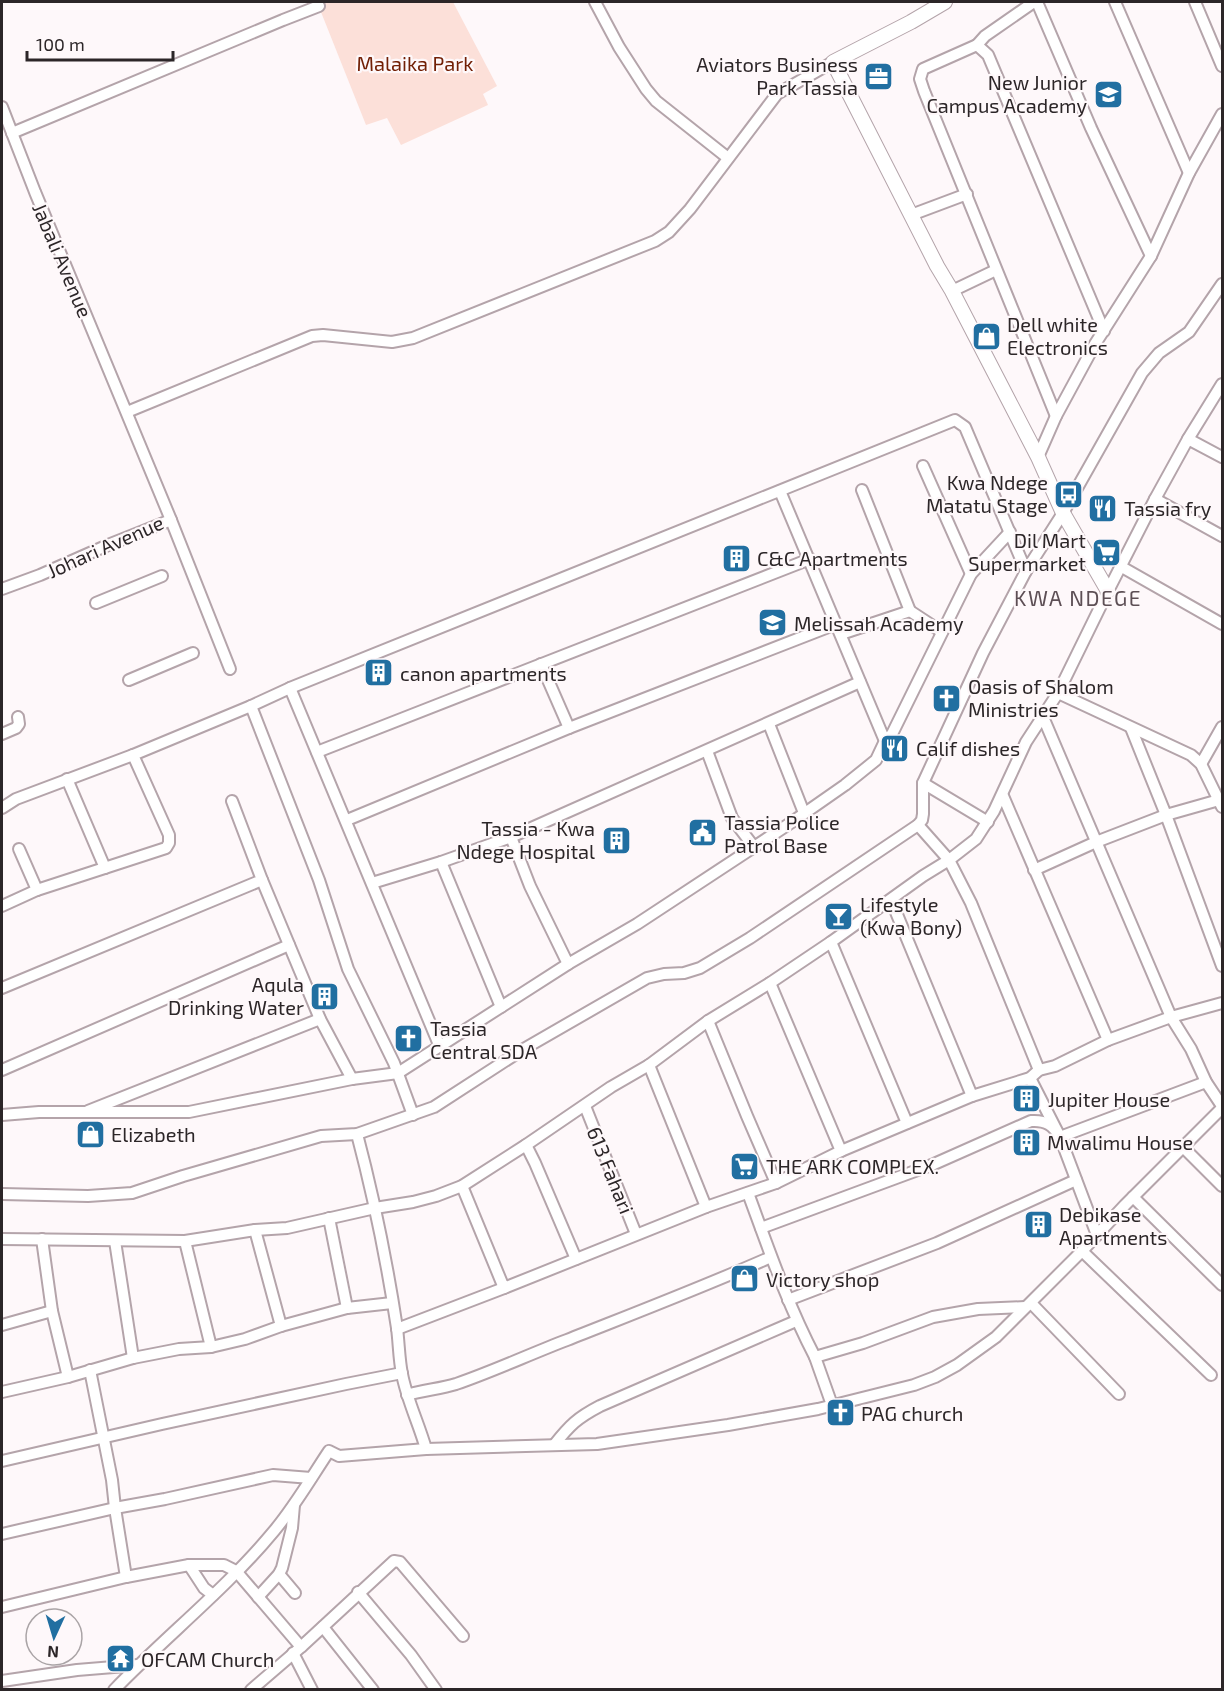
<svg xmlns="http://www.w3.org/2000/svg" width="1224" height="1691" font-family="'Exo 2',sans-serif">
<rect width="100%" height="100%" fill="#fef8fa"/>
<polygon fill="#fce0d9" points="317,2 453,2 497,86 483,94 488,105 401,145 387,118 366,125"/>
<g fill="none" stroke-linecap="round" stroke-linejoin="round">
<defs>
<g id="minor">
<polyline points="595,2 619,47 646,89 656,101 728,158"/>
<polyline points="1037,2 1091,128 1151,256"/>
<polyline points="1115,2 1189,173"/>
<polyline points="1195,2 1222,66"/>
<polyline points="977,45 985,36 1034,2"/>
<polyline points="2,107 35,192 171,520 108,545 40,575 2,589"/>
<polyline points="12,133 283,20 319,6"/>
<polyline points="911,215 967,194"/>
<polyline points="952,291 996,270"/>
<polyline points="127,412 312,336 323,335 392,342 413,338 655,241 669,232 690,209 777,94 833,62"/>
<polyline points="1056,416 924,91 920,79 923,69 977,45 988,55 1104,331"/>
<polyline points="1188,439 1222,457"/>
<polyline points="1038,457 1056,416 1095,344 1151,256 1189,173 1222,114"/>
<polyline points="923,466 971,574"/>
<polyline points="862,490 910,611"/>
<polyline points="780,491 885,741"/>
<polyline points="1155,499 1222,536"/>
<polyline points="171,520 230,669"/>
<polyline points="1120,566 1222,624"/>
<polyline points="96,603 162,576"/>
<polyline points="841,634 910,611 942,632"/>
<polyline points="541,664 569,728"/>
<polyline points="129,680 193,653"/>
<polyline points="290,688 440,1047"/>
<polyline points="1058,693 1191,755 1201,764 1222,807"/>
<polyline points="251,706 319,880 348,969 394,1063 413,1115"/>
<polyline points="1043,717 1171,1017 1191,1049 1206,1082 1222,1106"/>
<polyline points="769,724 804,813"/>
<polyline points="1131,728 1166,815 1222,966"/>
<polyline points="2,734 16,728 19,724 18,717"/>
<polyline points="707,751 732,818 754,847"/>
<polyline points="317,752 810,559"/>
<polyline points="1201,764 1222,727"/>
<polyline points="67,779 105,868"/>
<polyline points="923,783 988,822"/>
<polyline points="1003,796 1108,1040"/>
<polyline points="232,801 262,880"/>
<polyline points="2,808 16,799 133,755"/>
<polyline points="347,820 569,728 836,624"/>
<polyline points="918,825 949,860 971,903 1039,1070"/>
<polyline points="511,837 530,886 568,964"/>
<polyline points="19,849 37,890"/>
<polyline points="441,862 501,1007"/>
<polyline points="1034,870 1096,842 1166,815 1219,800"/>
<polyline points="372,883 441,862 511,837 860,682"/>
<polyline points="891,900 972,1096"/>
<polyline points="2,906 37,890 166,848 169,843 169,835 133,755 251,706 290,688 955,420 965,427 1026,571"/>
<polyline points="831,942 907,1123"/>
<polyline points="770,983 841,1151"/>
<polyline points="2,988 262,880 320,1019 352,1079"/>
<polyline points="708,1021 747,1116 776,1183"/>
<polyline points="649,1065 706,1207"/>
<polyline points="2,1070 289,945"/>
<polyline points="1030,1078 1060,1137 1206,1082"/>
<polyline points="585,1106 636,1234"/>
<polyline points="88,1111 320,1019"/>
<polyline points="2,1115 39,1112 189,1112 352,1079 398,1073 568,964 637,924 792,822 845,785 876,760 885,741 892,734 971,574 1010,532"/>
<path d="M357 1134C374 1198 387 1263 397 1328 399 1344 399 1359 402 1374 407 1400 419 1424 426 1449"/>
<polyline points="526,1145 535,1163 576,1259"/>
<polyline points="1183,1147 1222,1186"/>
<polyline points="462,1186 504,1288 706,1207 776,1183 841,1151 972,1096 1030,1078 1039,1070 1055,1066 1108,1040 1171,1017 1222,1003"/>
<path d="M748 1193C769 1250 787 1303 815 1357L863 1343 933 1317 978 1309 1025 1307"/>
<polyline points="2,1194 88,1196 132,1193 183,1176 321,1136 357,1134 434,1107 522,1050 647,978 664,974 684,973 700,968 750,938 918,825 922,820 923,814 923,783 983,653 1026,571 1063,513 1142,373 1159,353 1189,332 1222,284"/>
<polyline points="1133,1197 1222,1285"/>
<polyline points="329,1218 347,1308"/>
<path d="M761 1228 934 1164 1031 1121C1046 1120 1053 1125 1060 1137L1097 1235"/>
<polyline points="255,1230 281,1326"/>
<polyline points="2,1239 185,1241 255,1230 287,1228 375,1208 413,1202 436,1196 462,1186 526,1145 611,1087 649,1065 708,1021 770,983 831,942 923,876 949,860 976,839 994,811 1026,742 1058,693 1108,591 1155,499 1188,439 1222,384"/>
<polyline points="42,1239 52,1311 68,1377"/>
<polyline points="115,1241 133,1358"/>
<polyline points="185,1241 211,1347"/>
<polyline points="1082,1251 1211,1375"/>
<polyline points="788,1300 937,1243 1076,1180"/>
<polyline points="1031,1303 1119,1394"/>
<polyline points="2,1325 52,1311"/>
<polyline points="397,1329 504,1288"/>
<polyline points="815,1357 832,1405"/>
<polyline points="90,1370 112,1480 115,1508 126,1577"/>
<polyline points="2,1392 68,1377 133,1358 179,1349 211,1347 245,1339 281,1326 347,1308 392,1303"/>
<path d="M407 1395C423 1390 440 1389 456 1384 494 1371 530 1354 567 1340 635 1313 703 1287 771 1257"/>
<path d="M554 1445C570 1425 577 1418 600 1406L796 1321"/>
<polyline points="2,1461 162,1424 346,1384 402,1373"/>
<polyline points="2,1534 115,1508 165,1499 273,1475 311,1478"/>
<polyline points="189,1565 224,1565 236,1571 301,1647"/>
<polyline points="279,1574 295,1593"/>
<polyline points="358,1592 411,1655 436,1690"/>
<polyline points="258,1597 279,1574 282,1568 292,1528 294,1505"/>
<polyline points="2,1607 126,1577 189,1565 204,1588 213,1595"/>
<polyline points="323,1627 373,1690"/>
<polyline points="293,1653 312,1690"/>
<polyline points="2,1681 77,1670 138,1665"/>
<path d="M114 1690C166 1636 226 1589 274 1531 295 1506 311 1478 329 1451L339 1456 426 1449 597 1444 728 1425 818 1409 914 1385 935 1377 957 1365 996 1337 1082 1251 1125 1205 1222 1108"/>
<polyline points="251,1690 301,1647 394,1561 400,1562 463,1636"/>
</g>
<polyline id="tertiary" points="945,2 911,22 833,62 937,266 952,291 1038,457 1063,513 1108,591"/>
</defs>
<use href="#minor" stroke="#b4a4aa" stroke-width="14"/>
<use href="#tertiary" stroke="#b4a4aa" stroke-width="16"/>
<use href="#minor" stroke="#fff" stroke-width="10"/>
<use href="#tertiary" stroke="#fff" stroke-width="14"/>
</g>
<defs>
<symbol id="office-square" viewBox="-11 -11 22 22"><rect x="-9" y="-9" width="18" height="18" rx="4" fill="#216fa1" stroke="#fef8fa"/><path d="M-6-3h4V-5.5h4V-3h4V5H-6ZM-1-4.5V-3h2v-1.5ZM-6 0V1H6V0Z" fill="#fff"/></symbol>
<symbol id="school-square" viewBox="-11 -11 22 22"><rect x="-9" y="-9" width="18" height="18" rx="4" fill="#216fa1" stroke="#fef8fa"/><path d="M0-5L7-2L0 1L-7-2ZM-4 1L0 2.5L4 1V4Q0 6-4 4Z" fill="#fff"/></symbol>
<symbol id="shop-square" viewBox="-11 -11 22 22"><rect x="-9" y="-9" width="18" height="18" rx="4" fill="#216fa1" stroke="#fef8fa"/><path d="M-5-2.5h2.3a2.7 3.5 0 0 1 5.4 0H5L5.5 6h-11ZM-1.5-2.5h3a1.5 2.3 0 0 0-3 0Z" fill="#fff"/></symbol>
<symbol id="bus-square" viewBox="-11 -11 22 22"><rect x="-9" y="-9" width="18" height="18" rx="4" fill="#216fa1" stroke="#fef8fa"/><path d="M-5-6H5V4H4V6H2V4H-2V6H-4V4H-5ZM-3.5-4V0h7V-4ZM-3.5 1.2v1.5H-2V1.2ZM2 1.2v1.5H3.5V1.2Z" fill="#fff"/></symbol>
<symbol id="restaurant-square" viewBox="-11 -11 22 22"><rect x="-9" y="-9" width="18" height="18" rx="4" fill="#216fa1" stroke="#fef8fa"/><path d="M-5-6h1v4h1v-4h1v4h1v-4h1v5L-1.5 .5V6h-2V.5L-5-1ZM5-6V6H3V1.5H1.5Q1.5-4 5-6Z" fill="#fff"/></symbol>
<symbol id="supermarket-square" viewBox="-11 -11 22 22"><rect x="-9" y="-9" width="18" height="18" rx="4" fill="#216fa1" stroke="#fef8fa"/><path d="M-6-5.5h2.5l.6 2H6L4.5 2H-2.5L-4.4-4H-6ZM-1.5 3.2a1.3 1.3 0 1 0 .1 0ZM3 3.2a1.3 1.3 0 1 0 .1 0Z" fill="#fff"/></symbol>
<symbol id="building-square" viewBox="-11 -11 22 22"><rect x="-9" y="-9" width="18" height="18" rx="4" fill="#216fa1" stroke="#fef8fa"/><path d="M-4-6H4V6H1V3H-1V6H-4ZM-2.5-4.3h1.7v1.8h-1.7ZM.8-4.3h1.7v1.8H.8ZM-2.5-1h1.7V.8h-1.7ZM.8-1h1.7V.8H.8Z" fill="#fff"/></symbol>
<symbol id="church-square" viewBox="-11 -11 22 22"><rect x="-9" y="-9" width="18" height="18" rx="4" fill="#216fa1" stroke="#fef8fa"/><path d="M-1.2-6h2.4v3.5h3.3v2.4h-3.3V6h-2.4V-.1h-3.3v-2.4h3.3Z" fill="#fff"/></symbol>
<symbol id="civic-square" viewBox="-11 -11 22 22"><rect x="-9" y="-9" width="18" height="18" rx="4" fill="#216fa1" stroke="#fef8fa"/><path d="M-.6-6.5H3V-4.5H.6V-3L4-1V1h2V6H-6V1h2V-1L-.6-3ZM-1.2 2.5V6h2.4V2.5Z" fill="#fff"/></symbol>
<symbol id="bar-square" viewBox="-11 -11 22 22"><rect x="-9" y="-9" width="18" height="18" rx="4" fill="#216fa1" stroke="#fef8fa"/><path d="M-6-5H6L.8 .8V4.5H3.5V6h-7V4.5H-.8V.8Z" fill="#fff"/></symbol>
<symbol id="temple-square" viewBox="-11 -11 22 22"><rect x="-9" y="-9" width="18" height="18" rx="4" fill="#216fa1" stroke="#fef8fa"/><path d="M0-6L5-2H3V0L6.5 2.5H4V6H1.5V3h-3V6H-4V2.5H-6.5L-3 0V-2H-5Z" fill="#fff"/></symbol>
</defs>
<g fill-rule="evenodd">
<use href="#office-square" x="862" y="60" width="33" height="33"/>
<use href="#school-square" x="1092" y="78" width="33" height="33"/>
<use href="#shop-square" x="970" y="320" width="33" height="33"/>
<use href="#bus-square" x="1052" y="478" width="33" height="33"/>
<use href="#restaurant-square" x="1086" y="492" width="33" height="33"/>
<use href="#supermarket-square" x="1090" y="536" width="33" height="33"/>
<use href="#building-square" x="720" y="542" width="33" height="33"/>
<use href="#school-square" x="756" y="606" width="33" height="33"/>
<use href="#building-square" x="362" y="656" width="33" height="33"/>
<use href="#church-square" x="930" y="682" width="33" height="33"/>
<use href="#restaurant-square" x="878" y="732" width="33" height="33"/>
<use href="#civic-square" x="686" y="816" width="33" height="33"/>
<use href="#building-square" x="600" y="824" width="33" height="33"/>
<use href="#bar-square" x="822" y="900" width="33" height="33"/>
<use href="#building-square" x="308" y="980" width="33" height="33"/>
<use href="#church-square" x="392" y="1022" width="33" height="33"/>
<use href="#building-square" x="1010" y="1082" width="33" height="33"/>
<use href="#shop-square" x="74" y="1118" width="33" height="33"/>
<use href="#building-square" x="1010" y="1126" width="33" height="33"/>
<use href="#supermarket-square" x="728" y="1150" width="33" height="33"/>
<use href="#building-square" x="1022" y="1208" width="33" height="33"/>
<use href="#shop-square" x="728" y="1262" width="33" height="33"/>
<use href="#church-square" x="824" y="1396" width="33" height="33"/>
<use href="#temple-square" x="104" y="1642" width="33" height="33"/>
</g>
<g text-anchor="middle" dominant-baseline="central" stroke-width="4.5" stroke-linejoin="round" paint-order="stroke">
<g font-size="20" fill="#722006" stroke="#fef8fa">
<text x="415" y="63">Malaika Park</text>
</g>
<g font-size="20" fill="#2c2628" stroke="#fef8fa" text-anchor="start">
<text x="858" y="64" text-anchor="end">Aviators Business<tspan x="858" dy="23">Park Tassia</tspan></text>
<text x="1087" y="82" text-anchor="end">New Junior<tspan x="1087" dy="23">Campus Academy</tspan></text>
<text x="1007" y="324">Dell white<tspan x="1007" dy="23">Electronics</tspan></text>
<text x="1048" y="482" text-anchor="end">Kwa Ndege<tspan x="1048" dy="23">Matatu Stage</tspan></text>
<text x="1124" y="508">Tassia fry</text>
<text x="1086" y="540" text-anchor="end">Dil Mart<tspan x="1086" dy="23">Supermarket</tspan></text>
<text x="757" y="558">C&amp;C Apartments</text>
<text x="794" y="623">Melissah Academy</text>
<text x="400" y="673">canon apartments</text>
<text x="968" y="686">Oasis of Shalom<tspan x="968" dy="23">Ministries</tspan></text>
<text x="916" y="748">Calif dishes</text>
<text x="724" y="822">Tassia Police<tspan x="724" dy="23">Patrol Base</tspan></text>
<text x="595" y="828" text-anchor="end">Tassia - Kwa<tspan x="595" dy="23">Ndege Hospital</tspan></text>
<text x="860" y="904">Lifestyle<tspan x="860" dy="23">(Kwa Bony)</tspan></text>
<text x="304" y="984" text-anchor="end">Aqula<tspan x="304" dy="23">Drinking Water</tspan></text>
<text x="430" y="1028">Tassia<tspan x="430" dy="23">Central SDA</tspan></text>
<text x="1048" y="1099">Jupiter House</text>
<text x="111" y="1134">Elizabeth</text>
<text x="1047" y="1142">Mwalimu House</text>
<text x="766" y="1166">THE ARK COMPLEX.</text>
<text x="1059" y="1214">Debikase<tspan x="1059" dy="23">Apartments</tspan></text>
<text x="766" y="1279">Victory shop</text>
<text x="861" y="1413">PAG church</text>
<text x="141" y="1659">OFCAM Church</text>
</g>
<g font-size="20" fill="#2c2628" stroke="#fef8fa">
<text transform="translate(63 260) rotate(67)">Jabali Avenue</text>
<text transform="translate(105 546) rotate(-24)">Johari Avenue</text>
<text transform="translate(611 1170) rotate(68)">613 Fahari</text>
</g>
<g font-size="21" letter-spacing="1.5" fill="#5d4f55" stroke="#fef8fa">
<text x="1078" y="597">KWA NDEGE</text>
</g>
</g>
<rect width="1224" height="1691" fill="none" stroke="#2c2628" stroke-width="6"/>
<g transform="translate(54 1637) rotate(184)"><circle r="28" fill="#fef8fa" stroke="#aaa4a6" stroke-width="1.5"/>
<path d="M0-4.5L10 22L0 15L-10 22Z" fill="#216fa1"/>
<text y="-9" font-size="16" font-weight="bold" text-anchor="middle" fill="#2c2628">N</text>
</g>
<path d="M27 51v9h146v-9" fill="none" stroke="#2c2628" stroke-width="3"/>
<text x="36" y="51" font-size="18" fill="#2c2628" stroke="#fef8fa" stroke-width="4.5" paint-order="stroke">100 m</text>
</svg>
